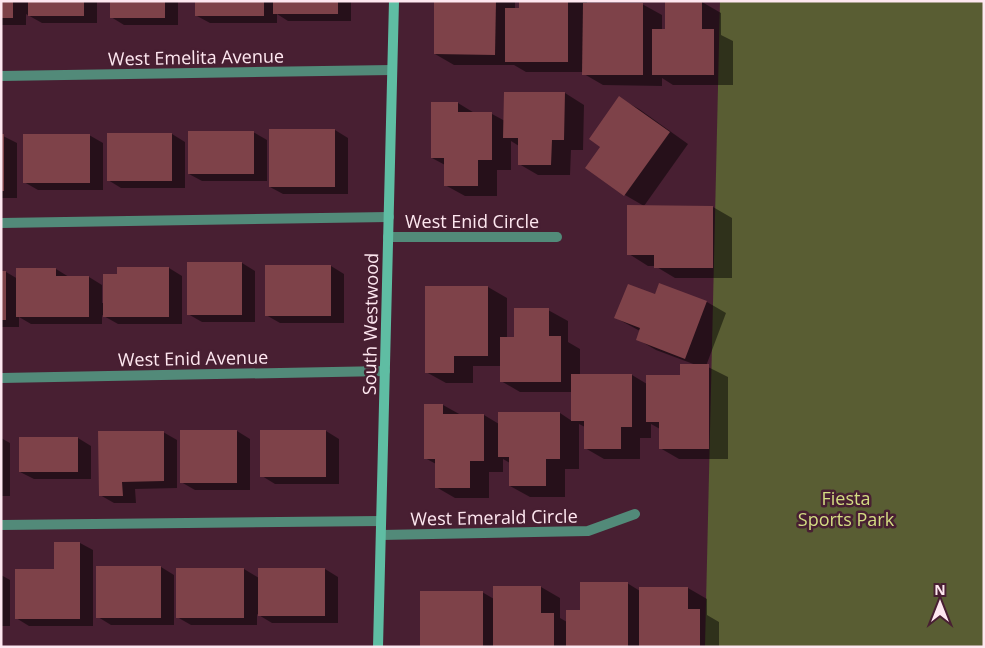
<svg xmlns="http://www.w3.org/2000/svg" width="985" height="648" font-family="'Open Sans',sans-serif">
<rect width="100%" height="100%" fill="#481f32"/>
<polygon fill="#595d33" points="720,1 984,1 984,647 705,647"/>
<g fill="#0007">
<polygon points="1,1 97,1 97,23 42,23 26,14 26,25 1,25"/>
<polygon points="111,1 178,1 178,25 124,25 111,17"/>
<polygon points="197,1 351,1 351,21 288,21 277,14 277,23 210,23 197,16"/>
<polygon points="435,1 515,1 515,9 520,9 520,1 587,1 587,4 642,4 662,15 662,30 667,30 702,2 721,13 721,35 733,41 733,85 673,85 662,78 662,86 603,85 584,74 584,72 526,72 514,65 454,65 435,54"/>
<polygon points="565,93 584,105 583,150 571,150 570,175 538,175 519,164 519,146 511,141 511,170 497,170 497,196 465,196 445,185 445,165 432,158 458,103 476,114 492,114 505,121"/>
<polygon points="619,98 639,109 688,144 644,206 625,195 587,168 602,147"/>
<polygon points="335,130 348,138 348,194 283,194 270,187"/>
<polygon points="253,132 267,140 267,181 202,181 189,174"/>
<polygon points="172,134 185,142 185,188 121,188 108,180"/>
<polygon points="1,135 17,143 17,198 1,198"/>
<polygon points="89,135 103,143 103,190 38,190 24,182"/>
<polygon points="713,207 732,218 732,278 675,278 655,266 648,266 629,254"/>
<polygon points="188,263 242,263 255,271 255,322 202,322 188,314"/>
<polygon points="331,266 344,274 344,323 280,323 266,315"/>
<polygon points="169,268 182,276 182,324 118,324 102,315 102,324 31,324 19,317 19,327 1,327 1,272 6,272 18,279 56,269 69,277 89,277 102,285 102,303 104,303 119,275"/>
<polygon points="659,284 707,302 726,313 706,366 728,377 728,459 679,459 660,448 660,429 651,424 651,438 640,438 640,459 604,459 585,448 585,427 579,424 579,469 565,469 565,497 530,497 510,486 510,463 503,459 503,472 489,472 489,498 455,498 436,487 436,464 425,458 443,405 461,415 484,415 499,424 560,413 572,421 572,392 520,392 501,381 501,366 473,366 473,383 446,383 426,372 426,287 488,287 507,298 507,338 515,338 548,310 568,321 568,342 580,349 580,375 632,375 647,384 682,376 696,365 656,350 637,339 640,331 616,318 655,295"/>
<polygon points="237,431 250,439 250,490 195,490 181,482"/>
<polygon points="262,431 326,431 339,439 339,484 275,484 262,476"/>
<polygon points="163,432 177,440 177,488 135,489 136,503 114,503 100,495"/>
<polygon points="1,438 10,443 10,496 1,496"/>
<polygon points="20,438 78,438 91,446 91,479 34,479 20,472"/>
<polygon points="80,543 93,550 93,626 29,626 16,618"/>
<polygon points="161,567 174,575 174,625 111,625 98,617"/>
<polygon points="244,569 259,578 259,569 325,569 338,577 338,623 272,623 257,614 257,625 191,625 177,617"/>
<polygon points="1,575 10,580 10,626 1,626"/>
<polygon points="627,583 640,591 688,588 707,599 707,615 719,622 719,647 421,647 482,592 494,599 541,587 560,598 560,618 567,622"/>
</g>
<g fill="#7e4249">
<rect x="1" y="1" width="12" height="17"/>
<rect x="28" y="1" width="56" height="15"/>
<rect x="110" y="1" width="55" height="17"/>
<rect x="195" y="1" width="69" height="15"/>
<rect x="273" y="1" width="65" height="13"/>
<polygon points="434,1 496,1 495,55 434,54"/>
<polygon points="519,1 568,1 568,62 505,62 505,8 519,8"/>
<polygon points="665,1 702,1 702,29 714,29 714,75 652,75 652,29 665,29"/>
<polygon points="583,3 643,3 643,75 582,75"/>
<polygon points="504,92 565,92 564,140 552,140 551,165 518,165 518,138 503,138"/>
<polygon points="619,96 670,132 624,196 585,168 600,147 589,139"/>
<polygon points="431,102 458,102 458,112 492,112 492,160 478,160 478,186 444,186 444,158 431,158"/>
<rect x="269" y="129" width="66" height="58"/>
<rect x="188" y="131" width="66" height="43"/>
<rect x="107" y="133" width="65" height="48"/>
<rect x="1" y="134" width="3" height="57"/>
<rect x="23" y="134" width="67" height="49"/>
<polygon points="627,205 713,206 713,268 654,268 654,255 627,255"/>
<rect x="187" y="262" width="55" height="53"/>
<rect x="265" y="265" width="66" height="51"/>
<polygon points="117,267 169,267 169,317 103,317 103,274 117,274"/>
<polygon points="16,268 56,268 56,276 89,276 89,317 16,317"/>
<rect x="1" y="271" width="5" height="49"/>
<polygon points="659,283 707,301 685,359 636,340 640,328 614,318 628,284 655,294"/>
<polygon points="425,286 488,286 488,356 454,356 454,373 425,373"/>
<polygon points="514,308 549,308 549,336 561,336 561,382 500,382 500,337 514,337"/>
<polygon points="680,364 709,364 709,449 659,449 659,422 646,422 646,375 680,375"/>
<polygon points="571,374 632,374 632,427 621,427 621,449 584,449 584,421 571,421"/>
<polygon points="424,404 443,404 443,414 484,414 484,461 470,461 470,488 435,488 435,459 424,459"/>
<polygon points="498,412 560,412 560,459 546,459 546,486 509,486 509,457 498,457"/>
<rect x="180" y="430" width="57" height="53"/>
<rect x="260" y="430" width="66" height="47"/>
<polygon points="98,431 164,431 164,481 122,482 123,496 99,496"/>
<rect x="19" y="437" width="59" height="35"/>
<polygon points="54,542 80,542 80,619 15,619 15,569 54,569"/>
<rect x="96" y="566" width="65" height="52"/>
<rect x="176" y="568" width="68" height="50"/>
<rect x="258" y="568" width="67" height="48"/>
<polygon points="580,582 628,582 628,647 566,647 566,610 580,610"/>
<polygon points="493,586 541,586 541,613 554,613 554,647 493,647"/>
<polygon points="639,587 688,587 688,609 700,609 700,647 639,647"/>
<rect x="420" y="591" width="63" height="56"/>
</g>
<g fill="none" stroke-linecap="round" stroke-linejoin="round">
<g stroke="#528a79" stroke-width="10">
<polyline points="1,223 389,217"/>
<polyline points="1,525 381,521"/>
</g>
<g stroke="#528a79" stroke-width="10">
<polyline points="1,76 392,70"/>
<polyline points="388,237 557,237"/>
<polyline points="1,378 385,371"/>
<polyline points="381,535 588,531 635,514"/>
</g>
<polyline stroke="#5fbda3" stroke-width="10" points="378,647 394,1"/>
</g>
<g text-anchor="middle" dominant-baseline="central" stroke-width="5" stroke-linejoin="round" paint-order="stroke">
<g font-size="18" fill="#fee7f0" stroke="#481f32">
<text transform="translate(196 57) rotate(-1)">West Emelita Avenue</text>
<text x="472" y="221">West Enid Circle</text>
<text transform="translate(370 324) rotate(-89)">South Westwood</text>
<text transform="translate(193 358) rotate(-1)">West Enid Avenue</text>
<text transform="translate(494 517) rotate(-1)">West Emerald Circle</text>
</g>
<g font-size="18" fill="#d4dd83" stroke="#481f32">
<text x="846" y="498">Fiesta<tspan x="846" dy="21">Sports Park</tspan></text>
</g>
</g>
<rect width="985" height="648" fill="none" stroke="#fee7f0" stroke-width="5"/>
<g transform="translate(940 603)" stroke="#481f32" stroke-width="4" paint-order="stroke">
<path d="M0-4L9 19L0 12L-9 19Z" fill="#fee7f0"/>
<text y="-8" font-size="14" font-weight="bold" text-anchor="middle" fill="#fee7f0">N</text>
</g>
</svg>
